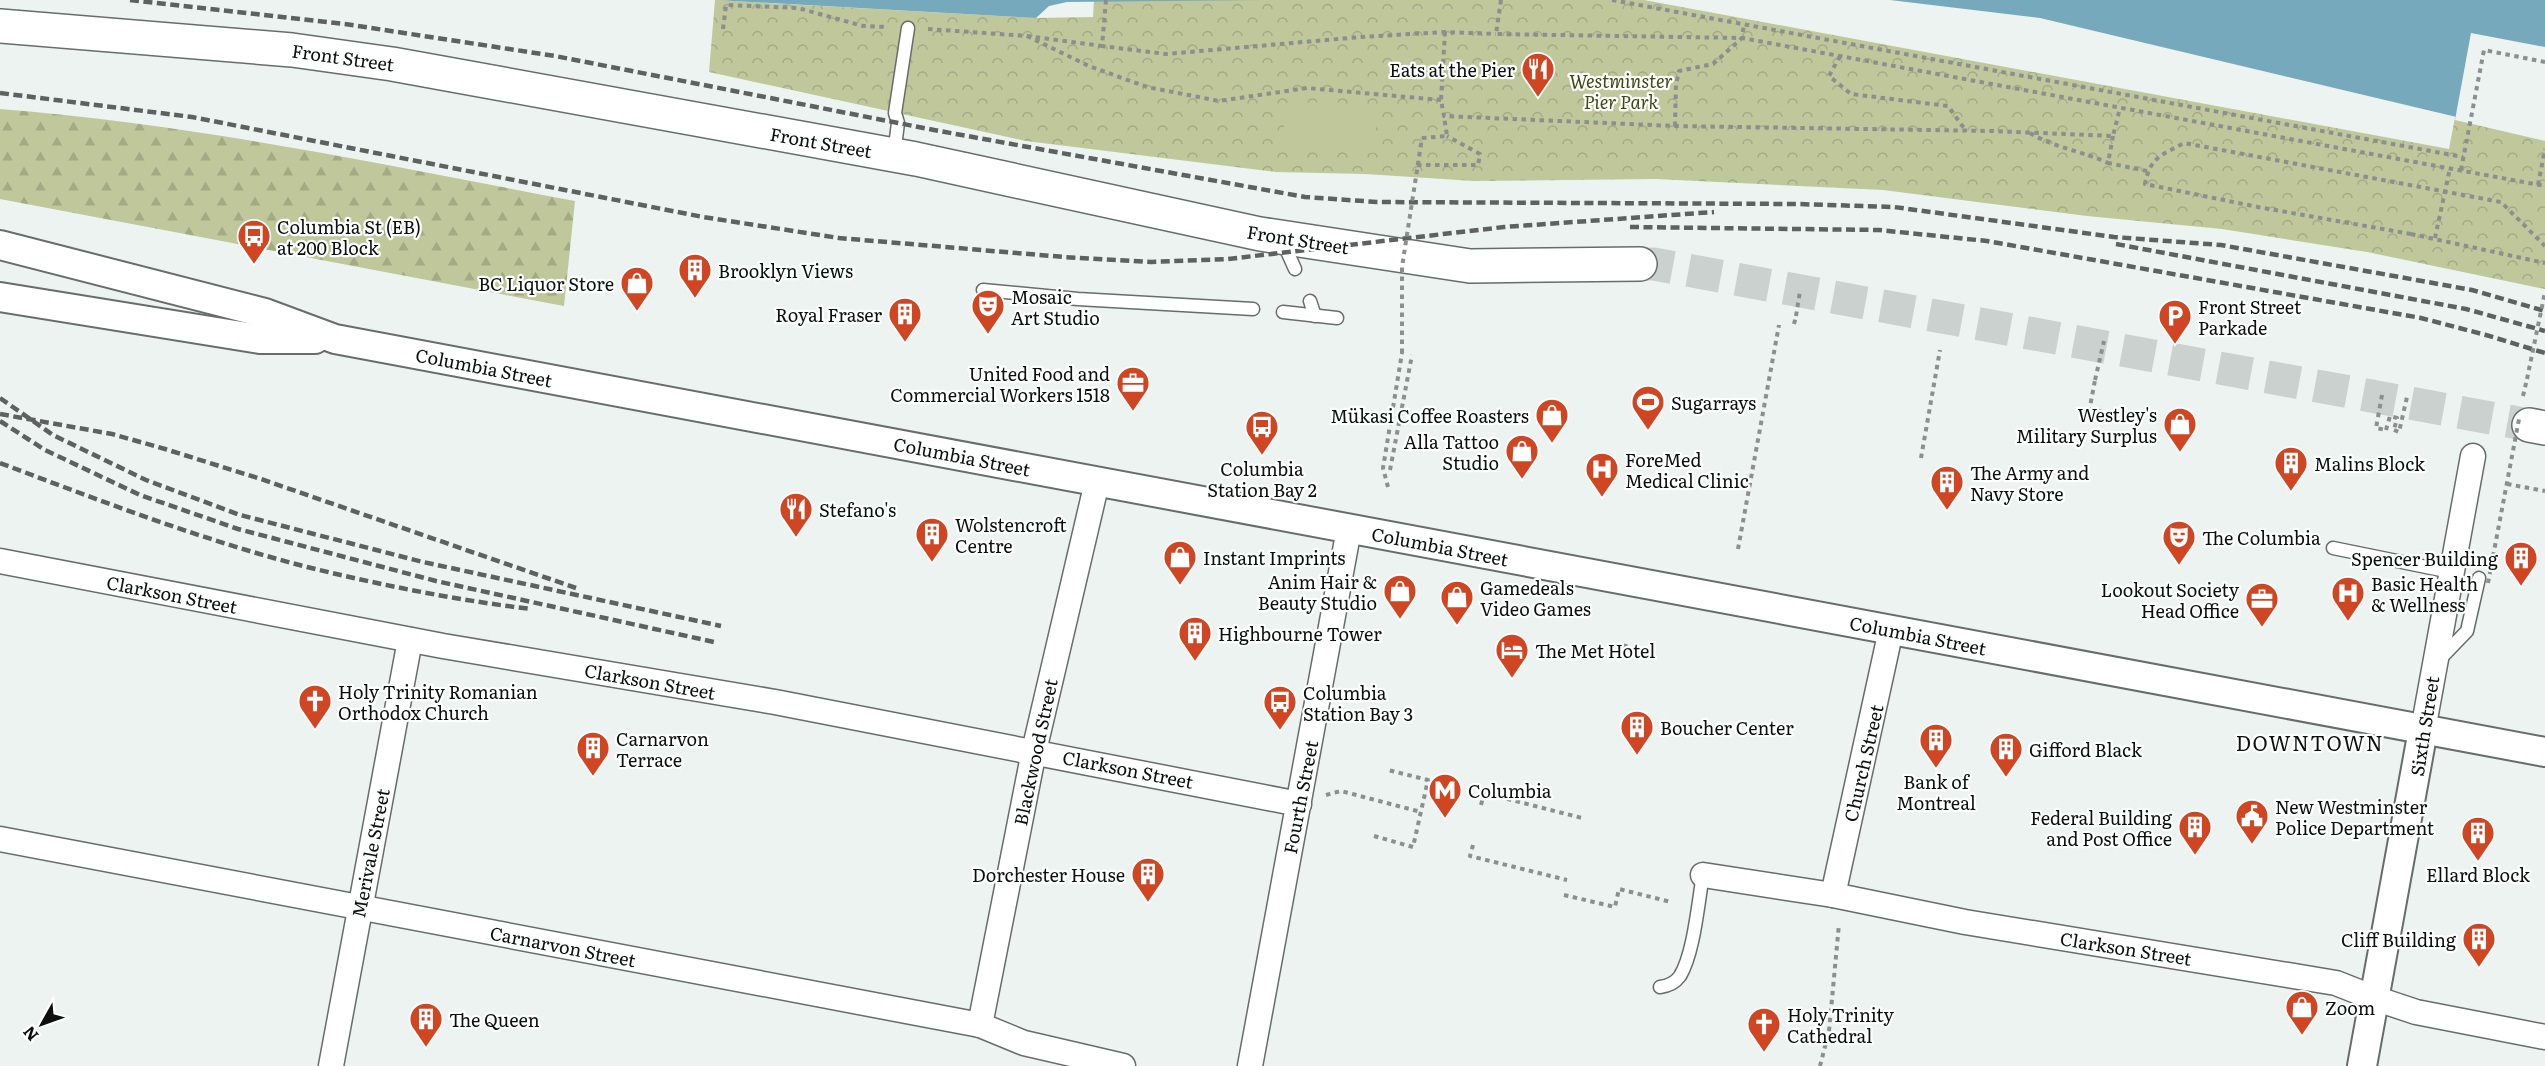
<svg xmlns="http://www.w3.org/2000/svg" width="2545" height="1066" viewBox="0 0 2545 1066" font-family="Literata,serif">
  <defs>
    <pattern id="forest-firs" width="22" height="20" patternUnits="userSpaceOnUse" patternTransform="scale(1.5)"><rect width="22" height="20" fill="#c0c79b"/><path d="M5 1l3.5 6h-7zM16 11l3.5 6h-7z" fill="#a4aa84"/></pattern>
    <pattern id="park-crowns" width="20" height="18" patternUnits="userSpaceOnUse" patternTransform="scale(1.5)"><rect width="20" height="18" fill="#c0c79b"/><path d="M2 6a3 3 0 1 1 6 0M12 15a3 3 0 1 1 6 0" fill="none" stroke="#a4aa84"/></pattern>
  </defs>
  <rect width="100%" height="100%" fill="#edf3f0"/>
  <path fill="url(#forest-firs)" d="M0,109c194,15 385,56 575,92l-11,105 -564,-107z"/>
  <polygon fill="url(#park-crowns)" points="715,0 1036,18 1093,17 1094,0 1644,0 2449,149 2471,33 2545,47 2545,289 2367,252 2222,229 2087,216 1883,190 1656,179 1474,181 1365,174 1276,172 1026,141 709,72"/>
  <polygon fill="#c0c79b" points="1337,102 1376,117 1376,153 1284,150 1284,103"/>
  <g fill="#75a9bb">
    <polygon points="716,0 1262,0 1067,2 1049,6 1036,18"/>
    <polygon points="1890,0 2545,0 2545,138 2040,18"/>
  </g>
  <polygon fill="#edf3f0" points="2471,33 2545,47 2545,141 2455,120"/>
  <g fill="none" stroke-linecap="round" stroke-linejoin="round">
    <polyline stroke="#cbd1ce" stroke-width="33" stroke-dasharray="33 16" stroke-linecap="butt" points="1640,264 1654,264 2529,425"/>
    <g stroke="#686c6a" stroke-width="15">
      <g id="service">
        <polyline points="894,154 898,123 895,113 908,28"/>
        <polyline points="1282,240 1295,269"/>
        <polyline points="983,290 1078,299 1253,309"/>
        <polyline points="1310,301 1315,316"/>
        <polyline points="1283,312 1337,318"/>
        <polyline points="2333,548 2451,572"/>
        <polyline points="2439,660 2467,631 2479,578"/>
        <path d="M1660,987c8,-1 15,-4 20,-11 14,-23 18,-73 23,-101"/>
      </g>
    </g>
    <g stroke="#686c6a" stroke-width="27">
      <g id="minor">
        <polyline points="0,561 443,646 775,702 1299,804"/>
        <polyline points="2423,730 2473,456"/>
        <polyline points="0,839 980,1025 1024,1043 1123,1066"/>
        <polyline points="1703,875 1833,895 1965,922 2336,983 2374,998 2416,1012 2545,1037"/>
        <polyline points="1833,895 1891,630"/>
        <polyline points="980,1025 1034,751 1097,482"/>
        <polyline points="331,1066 410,640"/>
        <polyline points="1250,1066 1349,529"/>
      </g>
    </g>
    <g stroke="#686c6a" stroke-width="32">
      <g id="tertiary">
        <polyline points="0,245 265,313 335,339 2545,752"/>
        <polyline points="0,297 260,339 315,339"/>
        <polyline points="2362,1066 2423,730"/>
      </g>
    </g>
    <g stroke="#686c6a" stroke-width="36">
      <g id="secondary">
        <polyline points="0,26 292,50 392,64 916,159 1260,234 1470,266 1640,264"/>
        <polyline points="2529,425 2545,428"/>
      </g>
    </g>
    <g stroke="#8b8f8d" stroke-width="4" stroke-dasharray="4.5 4.5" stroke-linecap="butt">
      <polyline points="1106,0 1102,46 1166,54 1361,37 1445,32 1496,34"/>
      <polyline points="1501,0 1496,34 1742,38 2545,186"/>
      <polyline points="1612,0 2463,157"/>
      <polyline points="723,29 726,5 798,8 863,26 887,27"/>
      <polyline points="928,29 1027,36 1102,46"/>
      <polyline points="1445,32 1441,100 1444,116 1675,126 1992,131 2113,136 2120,108"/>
      <polyline points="1027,36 1089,66 1147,87 1219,101 1307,88 1441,100"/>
      <polyline points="1840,56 1829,76 1851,94 1948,106 1966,131"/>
      <polyline points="1675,126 1676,85 1679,71 1713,64 1742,38 1744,24"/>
      <path d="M2030,133c25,15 52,18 78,30"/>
      <polyline points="2113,136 2108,163 2147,171"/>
      <polyline points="1422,138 1447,136 1444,116"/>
      <polyline points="1417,165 1478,165 1480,154 1447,136"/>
      <polyline points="2461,170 2484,50 2545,62"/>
      <polyline points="2538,185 2545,149"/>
      <polyline points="2411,234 2545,263"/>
      <polyline points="2435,238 2450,168"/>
      <polyline points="1796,316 1800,291"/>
      <polyline points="2523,396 2527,379"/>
      <polyline points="2089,409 2103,412"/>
      <polyline points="2089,412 2095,380"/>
      <polyline points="2386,430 2390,416 2397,418 2394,430"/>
      <polyline points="1921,458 1940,350"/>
      <polyline points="1390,470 1412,355"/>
      <polyline points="2507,484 2545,491"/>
      <polyline points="1388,487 1383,468 1402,353"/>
      <polyline points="1738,549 1779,325"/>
      <polyline points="1625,648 1626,644"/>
      <polyline points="1326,795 1341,791 1421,812"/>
      <polyline points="1481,805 1484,793 1582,818"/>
      <polyline points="1374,836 1413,847 1428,780 1388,770"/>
      <polyline points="1473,845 1470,856 1567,880"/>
      <polyline points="1564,895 1615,907 1619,889 1671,902"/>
      <polyline points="1820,1066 1829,1031 1839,924"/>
    </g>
    <use href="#service" stroke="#fff" stroke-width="12"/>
    <use href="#minor" stroke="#fff" stroke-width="24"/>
    <use href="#tertiary" stroke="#fff" stroke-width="28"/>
    <use href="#secondary" stroke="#fff" stroke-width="33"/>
    <g stroke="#5d615f" stroke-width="4.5" stroke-dasharray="9 4.5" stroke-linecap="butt">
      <polyline points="130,0 345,24 555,56 934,130 1305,197 1377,202 1797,204 1894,207 2114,237 2221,245 2472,290 2545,311"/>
      <polyline points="0,93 192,117 703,217 839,238 1064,257 1151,262 1228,259 1504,227 1714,212"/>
      <polyline points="1630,227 1879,230 1987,241 2421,318 2486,335 2545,353"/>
      <polyline points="2116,244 2466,309 2545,331"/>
      <polyline points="0,398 53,435 146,480 240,515 423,562 721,626"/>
      <polyline points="0,414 112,434 165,449 261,479 576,588"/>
      <polyline points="0,421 45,450 140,495 238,529 436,581 714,642"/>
      <path d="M0,463c101,38 202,77 307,104 74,18 148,33 224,42"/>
    </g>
    <g stroke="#8b8f8d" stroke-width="4" stroke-dasharray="4.5 4.5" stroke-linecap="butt">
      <path d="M2411,234l-153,-27 -113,-23c5,-27 17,-29 39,-41l317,59 44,44"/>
      <polyline points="1794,324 1796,316"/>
      <polyline points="1402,353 1402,267 1422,138"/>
      <polyline points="2527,379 2545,292"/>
      <polyline points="2095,380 2104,341"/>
      <polyline points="2382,395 2376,428 2386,430"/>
      <polyline points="2394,430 2399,432 2407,397"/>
      <polyline points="2488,583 2519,419"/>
    </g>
  </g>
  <defs>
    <g id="restaurant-pin" transform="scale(1.725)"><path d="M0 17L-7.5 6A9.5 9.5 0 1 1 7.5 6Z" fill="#d04623" stroke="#fdfffe"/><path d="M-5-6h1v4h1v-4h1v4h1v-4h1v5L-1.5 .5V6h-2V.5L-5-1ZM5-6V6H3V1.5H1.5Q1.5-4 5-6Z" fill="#fff"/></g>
    <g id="bus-pin" transform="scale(1.725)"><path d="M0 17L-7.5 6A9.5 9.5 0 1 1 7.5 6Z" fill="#d04623" stroke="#fdfffe"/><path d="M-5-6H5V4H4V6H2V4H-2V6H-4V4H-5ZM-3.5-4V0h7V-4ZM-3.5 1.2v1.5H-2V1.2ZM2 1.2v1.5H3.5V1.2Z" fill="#fff"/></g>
    <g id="building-pin" transform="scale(1.725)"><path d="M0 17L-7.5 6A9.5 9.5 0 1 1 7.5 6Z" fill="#d04623" stroke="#fdfffe"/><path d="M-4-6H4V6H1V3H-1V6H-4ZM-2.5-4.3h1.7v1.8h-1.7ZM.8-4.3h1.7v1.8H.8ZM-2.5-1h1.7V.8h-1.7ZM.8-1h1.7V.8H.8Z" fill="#fff"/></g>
    <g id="shop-pin" transform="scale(1.725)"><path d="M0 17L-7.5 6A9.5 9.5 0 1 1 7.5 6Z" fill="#d04623" stroke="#fdfffe"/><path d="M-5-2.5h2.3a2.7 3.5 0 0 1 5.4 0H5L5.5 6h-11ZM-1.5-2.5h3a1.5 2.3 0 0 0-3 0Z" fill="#fff"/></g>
    <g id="theatre-pin" transform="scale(1.725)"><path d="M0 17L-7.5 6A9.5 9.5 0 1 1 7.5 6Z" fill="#d04623" stroke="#fdfffe"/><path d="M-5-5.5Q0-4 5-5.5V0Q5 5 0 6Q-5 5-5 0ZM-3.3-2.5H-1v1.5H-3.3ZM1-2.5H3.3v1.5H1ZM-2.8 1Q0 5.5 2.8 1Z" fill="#fff"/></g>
    <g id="parking-pin" transform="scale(1.725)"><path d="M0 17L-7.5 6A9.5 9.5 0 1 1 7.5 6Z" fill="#d04623" stroke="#fdfffe"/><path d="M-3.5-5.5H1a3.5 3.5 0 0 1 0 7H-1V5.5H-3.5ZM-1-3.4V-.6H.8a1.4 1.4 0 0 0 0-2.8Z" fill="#fff"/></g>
    <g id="office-pin" transform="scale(1.725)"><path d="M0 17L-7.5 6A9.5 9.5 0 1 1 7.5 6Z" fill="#d04623" stroke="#fdfffe"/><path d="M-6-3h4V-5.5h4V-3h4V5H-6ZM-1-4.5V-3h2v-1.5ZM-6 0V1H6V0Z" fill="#fff"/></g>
    <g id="stadium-pin" transform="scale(1.725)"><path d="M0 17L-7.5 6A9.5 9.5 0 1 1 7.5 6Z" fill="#d04623" stroke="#fdfffe"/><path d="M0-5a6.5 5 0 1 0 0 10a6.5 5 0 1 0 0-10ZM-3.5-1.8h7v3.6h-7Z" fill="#fff"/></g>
    <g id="hospital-pin" transform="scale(1.725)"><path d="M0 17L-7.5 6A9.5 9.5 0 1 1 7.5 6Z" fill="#d04623" stroke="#fdfffe"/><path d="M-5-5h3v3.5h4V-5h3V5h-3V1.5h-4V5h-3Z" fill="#fff"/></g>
    <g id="hotel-pin" transform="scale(1.725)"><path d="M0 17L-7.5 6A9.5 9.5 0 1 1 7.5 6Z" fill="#d04623" stroke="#fdfffe"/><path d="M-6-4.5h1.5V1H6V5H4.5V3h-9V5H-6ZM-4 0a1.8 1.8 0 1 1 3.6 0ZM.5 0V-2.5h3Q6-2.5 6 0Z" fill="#fff"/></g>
    <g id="church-pin" transform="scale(1.725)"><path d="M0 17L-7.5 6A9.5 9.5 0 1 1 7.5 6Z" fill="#d04623" stroke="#fdfffe"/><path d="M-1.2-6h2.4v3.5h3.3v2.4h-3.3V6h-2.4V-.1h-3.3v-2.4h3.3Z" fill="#fff"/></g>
    <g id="metro-pin" transform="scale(1.725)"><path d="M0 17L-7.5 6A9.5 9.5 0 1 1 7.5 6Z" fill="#d04623" stroke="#fdfffe"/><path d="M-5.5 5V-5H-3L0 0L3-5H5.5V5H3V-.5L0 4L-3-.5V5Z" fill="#fff"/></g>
    <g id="civic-pin" transform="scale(1.725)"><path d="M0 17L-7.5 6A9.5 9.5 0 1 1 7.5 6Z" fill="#d04623" stroke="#fdfffe"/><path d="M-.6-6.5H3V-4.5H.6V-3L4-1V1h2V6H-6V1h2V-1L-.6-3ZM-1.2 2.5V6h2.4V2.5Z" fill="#fff"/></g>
  </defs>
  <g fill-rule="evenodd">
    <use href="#restaurant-pin" x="1538" y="69"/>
    <use href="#bus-pin" x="254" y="236"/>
    <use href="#building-pin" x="695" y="270"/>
    <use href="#shop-pin" x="637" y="283"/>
    <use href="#theatre-pin" x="988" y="306"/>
    <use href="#building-pin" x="905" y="314"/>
    <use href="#parking-pin" x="2175" y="316"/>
    <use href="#office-pin" x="1133" y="383"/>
    <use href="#stadium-pin" x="1648" y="402"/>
    <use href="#shop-pin" x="1552" y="415"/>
    <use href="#shop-pin" x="2180" y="424"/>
    <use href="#bus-pin" x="1262" y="427"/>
    <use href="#shop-pin" x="1522" y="451"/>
    <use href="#building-pin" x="2291" y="463"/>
    <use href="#hospital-pin" x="1602" y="469"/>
    <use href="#building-pin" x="1947" y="482"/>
    <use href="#restaurant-pin" x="796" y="509"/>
    <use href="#building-pin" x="932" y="534"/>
    <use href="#theatre-pin" x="2179" y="537"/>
    <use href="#shop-pin" x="1180" y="557"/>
    <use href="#building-pin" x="2521" y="558"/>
    <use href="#shop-pin" x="1400" y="591"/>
    <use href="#hospital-pin" x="2348" y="593"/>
    <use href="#shop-pin" x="1457" y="597"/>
    <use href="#office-pin" x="2262" y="599"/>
    <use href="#building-pin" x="1195" y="633"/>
    <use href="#hotel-pin" x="1512" y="650"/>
    <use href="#church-pin" x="315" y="701"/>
    <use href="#bus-pin" x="1280" y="702"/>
    <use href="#building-pin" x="1637" y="727"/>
    <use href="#building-pin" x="1936" y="740"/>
    <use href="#building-pin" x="593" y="748"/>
    <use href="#building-pin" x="2006" y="749"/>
    <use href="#metro-pin" x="1445" y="790"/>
    <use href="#civic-pin" x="2252" y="816"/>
    <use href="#building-pin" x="2195" y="827"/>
    <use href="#building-pin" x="2478" y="833"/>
    <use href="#building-pin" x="1148" y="874"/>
    <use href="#building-pin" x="2479" y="939"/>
    <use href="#shop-pin" x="2302" y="1007"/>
    <use href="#building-pin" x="426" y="1019"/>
    <use href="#church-pin" x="1764" y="1024"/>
  </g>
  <g text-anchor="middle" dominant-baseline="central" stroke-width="4.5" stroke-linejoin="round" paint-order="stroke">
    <g font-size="18" fill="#0d0f0e" stroke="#fdfffe">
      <text transform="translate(343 57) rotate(8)">Front Street</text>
      <text transform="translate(821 142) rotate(10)">Front Street</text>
      <text transform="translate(1298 239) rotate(9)">Front Street</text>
      <text transform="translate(484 367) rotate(11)">Columbia Street</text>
      <text transform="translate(962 456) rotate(11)">Columbia Street</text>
      <text transform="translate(1440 546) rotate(11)">Columbia Street</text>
      <text transform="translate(172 594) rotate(11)">Clarkson Street</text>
      <text transform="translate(1918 635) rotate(11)">Columbia Street</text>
      <text transform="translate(650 681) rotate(10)">Clarkson Street</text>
      <text transform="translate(2424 726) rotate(-81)">Sixth Street</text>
      <text transform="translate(1035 752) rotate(-78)">Blackwood Street</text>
      <text transform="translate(1863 763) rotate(-77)">Church Street</text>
      <text transform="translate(1128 769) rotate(11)">Clarkson Street</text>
      <text transform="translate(1300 797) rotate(-79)">Fourth Street</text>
      <text transform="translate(370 853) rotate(-79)">Merivale Street</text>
      <text transform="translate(563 946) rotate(11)">Carnarvon Street</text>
      <text transform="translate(2126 948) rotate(9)">Clarkson Street</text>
    </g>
    <g font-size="18" fill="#0d0f0e" stroke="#fdfffe" text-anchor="start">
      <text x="1515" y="69" text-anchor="end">Eats at the Pier</text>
      <text x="277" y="226">Columbia St (EB)<tspan x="277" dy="21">at 200 Block</tspan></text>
      <text x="718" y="270">Brooklyn Views</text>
      <text x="614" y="283" text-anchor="end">BC Liquor Store</text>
      <text x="1011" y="296">Mosaic<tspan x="1011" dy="21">Art Studio</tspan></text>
      <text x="2198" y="306">Front Street<tspan x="2198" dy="21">Parkade</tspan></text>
      <text x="882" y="314" text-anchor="end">Royal Fraser</text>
      <text x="1110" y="373" text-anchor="end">United Food and<tspan x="1110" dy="21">Commercial Workers 1518</tspan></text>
      <text x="1671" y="402">Sugarrays</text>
      <text x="2157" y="414" text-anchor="end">Westley's<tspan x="2157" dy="21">Military Surplus</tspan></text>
      <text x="1529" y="415" text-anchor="end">Mükasi Coffee Roasters</text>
      <text x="1499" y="441" text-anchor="end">Alla Tattoo<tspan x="1499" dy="21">Studio</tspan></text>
      <text x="1625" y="459">ForeMed<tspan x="1625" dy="21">Medical Clinic</tspan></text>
      <text x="2314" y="463">Malins Block</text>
      <text x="1262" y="468" text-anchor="middle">Columbia<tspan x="1262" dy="21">Station Bay 2</tspan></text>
      <text x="1970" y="472">The Army and<tspan x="1970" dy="21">Navy Store</tspan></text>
      <text x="819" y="509">Stefano's</text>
      <text x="955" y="524">Wolstencroft<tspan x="955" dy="21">Centre</tspan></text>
      <text x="2202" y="537">The Columbia</text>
      <text x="1203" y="557">Instant Imprints</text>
      <text x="2498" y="558" text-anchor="end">Spencer Building</text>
      <text x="1377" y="581" text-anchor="end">Anim Hair &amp;<tspan x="1377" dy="21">Beauty Studio</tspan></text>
      <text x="2371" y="583">Basic Health<tspan x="2371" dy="21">&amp; Wellness</tspan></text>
      <text x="1480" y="587">Gamedeals<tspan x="1480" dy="21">Video Games</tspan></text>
      <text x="2239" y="589" text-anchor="end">Lookout Society<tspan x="2239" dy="21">Head Office</tspan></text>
      <text x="1218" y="633">Highbourne Tower</text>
      <text x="1535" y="650">The Met Hotel</text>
      <text x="338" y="691">Holy Trinity Romanian<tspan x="338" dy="21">Orthodox Church</tspan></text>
      <text x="1303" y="692">Columbia<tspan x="1303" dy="21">Station Bay 3</tspan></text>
      <text x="1660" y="727">Boucher Center</text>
      <text x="616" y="738">Carnarvon<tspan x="616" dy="21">Terrace</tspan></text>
      <text x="2029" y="749">Gifford Black</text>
      <text x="1936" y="781" text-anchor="middle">Bank of<tspan x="1936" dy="21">Montreal</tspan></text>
      <text x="1468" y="790">Columbia</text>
      <text x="2275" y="806">New Westminster<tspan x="2275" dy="21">Police Department</tspan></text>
      <text x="2172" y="817" text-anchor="end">Federal Building<tspan x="2172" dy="21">and Post Office</tspan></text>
      <text x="1125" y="874" text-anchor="end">Dorchester House</text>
      <text x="2478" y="874" text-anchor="middle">Ellard Block</text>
      <text x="2456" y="939" text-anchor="end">Cliff Building</text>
      <text x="2325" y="1007">Zoom</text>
      <text x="1787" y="1014">Holy Trinity<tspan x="1787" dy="21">Cathedral</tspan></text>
      <text x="449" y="1019">The Queen</text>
    </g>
    <g font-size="18" font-style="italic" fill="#424713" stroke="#fdfffe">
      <text x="1621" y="80">Westminster<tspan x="1621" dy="21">Pier Park</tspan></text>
    </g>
    <g font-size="20" letter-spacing="1.5" fill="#0d0f0e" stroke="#fdfffe">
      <text x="2310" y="742">DOWNTOWN</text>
    </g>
  </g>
  <g transform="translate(42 1024) rotate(230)" stroke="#fdfffe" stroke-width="4.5" paint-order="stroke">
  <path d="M0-4.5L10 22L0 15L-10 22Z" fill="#0d0f0e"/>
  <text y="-9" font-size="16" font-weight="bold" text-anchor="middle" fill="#0d0f0e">N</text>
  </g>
</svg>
